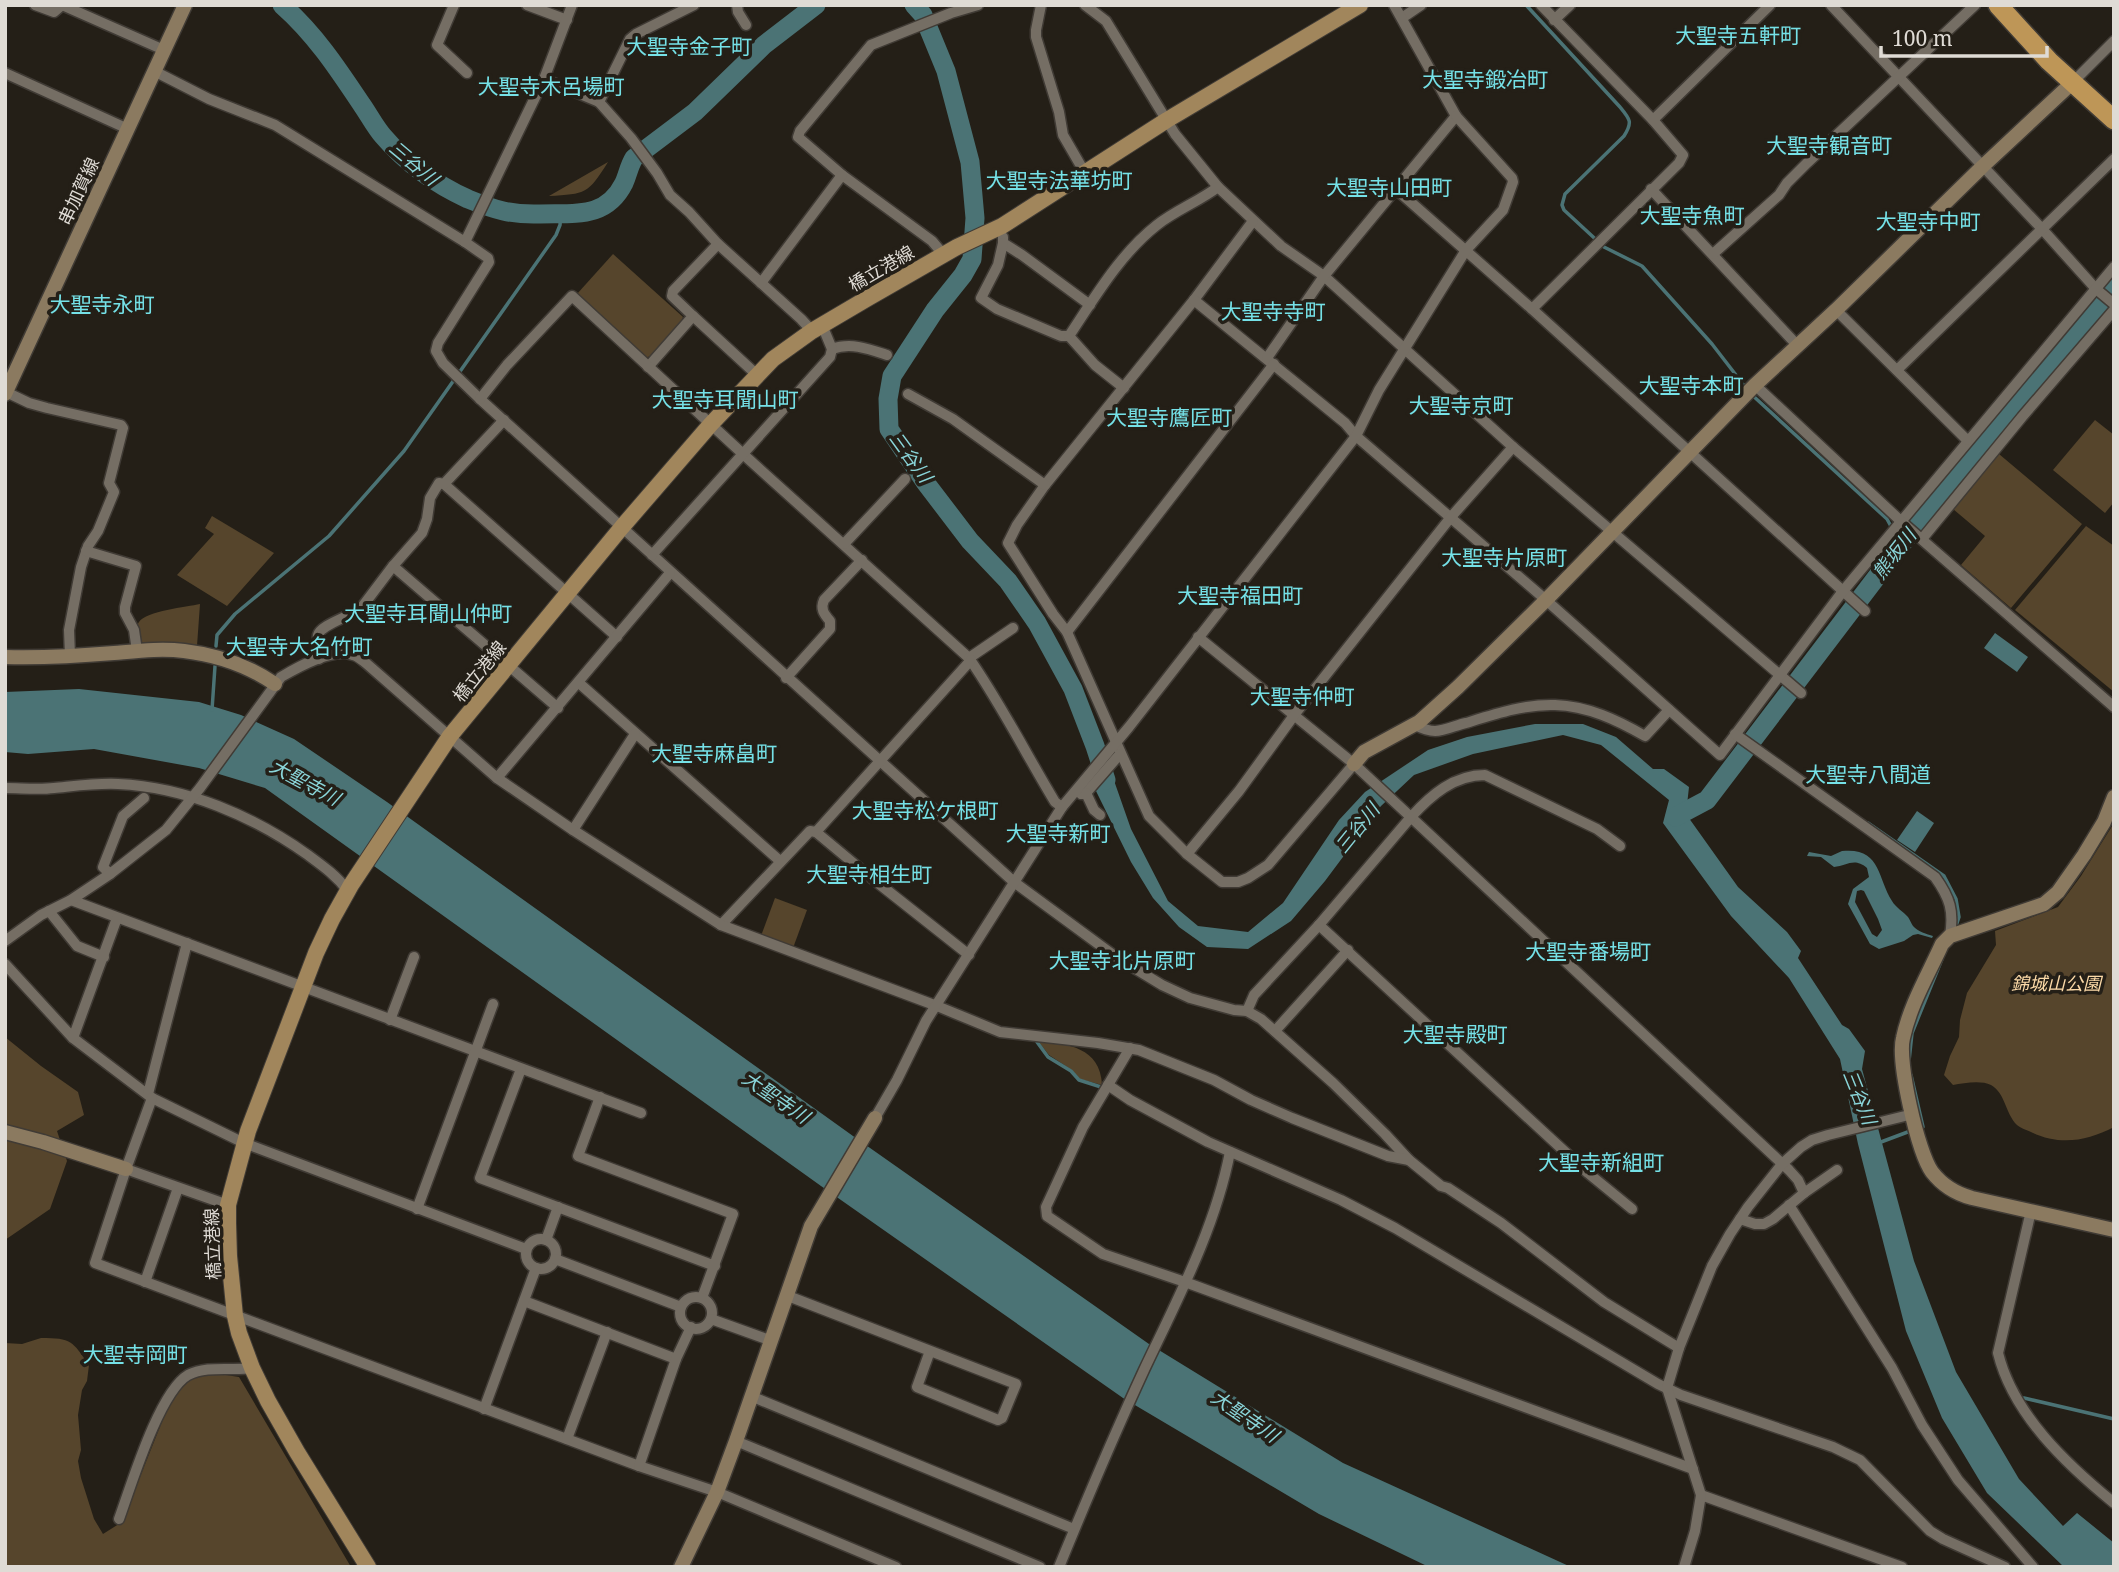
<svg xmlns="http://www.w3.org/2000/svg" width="2119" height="1572" viewBox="0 0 2119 1572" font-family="'Noto Serif','Noto Sans JP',serif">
  <rect width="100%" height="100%" fill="#241f17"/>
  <g fill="#56452c">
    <path d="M608,162c-20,32 -22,32 -59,34z"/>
    <polygon points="613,254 683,317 680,324 652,356 643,358 577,294"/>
    <polygon points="2095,420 2114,435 2114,502 2105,513 2053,470"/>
    <polygon points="1999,454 2082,524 2011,608 1961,565 1985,536 1953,509"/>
    <polygon points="212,516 274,553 227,606 177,575 214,534 205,528"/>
    <polygon points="2086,526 2114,546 2114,692 2015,610"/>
    <path d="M200,604l-3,42 -57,-1c-1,-7 -6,-18 -1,-23 7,-11 48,-15 61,-18z"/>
    <path d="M2114,823v304c-27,14 -54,19 -83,5 -4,-2 -11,-4 -14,-7 -12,-12 -11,-31 -26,-40 -10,-5 -27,-2 -38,0l-9,-10 6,-19 9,-19 1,-17 7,-27 29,-48 -1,-14 63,-24 23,-31z"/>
    <polygon points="775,898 807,910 793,948 761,936"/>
    <polygon points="5,1037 41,1066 78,1092 84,1115 57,1131 67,1161 50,1209 5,1240"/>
    <path d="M1038,1041c30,3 62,6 64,44l-22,-6 -8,-9 -23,-15z"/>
    <path d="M41,1338c31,0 31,3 48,27l-2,16 -5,9 -4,25 3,35 -3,11 3,17 13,41 9,15 19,-12 43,-108 10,-19 19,-19 19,-3 26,4 112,190h-346v-224l17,1z"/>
  </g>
  <g fill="#4b7375" fill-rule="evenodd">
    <polygon points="1995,633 2028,657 2017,672 1984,648"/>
    <polygon points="79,689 199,702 241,715 294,739 387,802 853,1136 1149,1344 1343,1463 1571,1567 1429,1567 1319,1514 1123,1398 821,1186 265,788 199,768 94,749 28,754 5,752 5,692"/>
    <polygon points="1535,724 1583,724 1616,737 1653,769 1664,769 1689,787 1686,814 1738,887 1787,932 1801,951 1798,958 1842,1025 1849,1029 1865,1051 1862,1069 1914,1261 1956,1372 2019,1479 2063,1526 2077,1513 2114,1543 2114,1567 2064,1567 1987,1493 1942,1418 1906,1331 1858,1144 1840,1059 1789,978 1731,916 1663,823 1669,800 1601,745 1563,735 1473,754 1414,775 1381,806 1325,881 1291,921 1248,949 1207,947 1179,927 1153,898 1131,862 1095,789 1111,772 1131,829 1168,901 1198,926 1248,932 1283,903 1339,820 1365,792 1428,750 1467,737"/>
    <polygon points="1917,811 1934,823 1915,852 1897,840"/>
    <path d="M1842,851c39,-4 35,26 50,50 4,7 11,10 16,16 2,3 3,6 5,9 5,6 14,8 20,10l-1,2 -14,-4 -5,1 -9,6 -25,8 -9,-5 -22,-40 5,-15 16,-12 -2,-9c-13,-11 -20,-2 -33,-1l-13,-10 -14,-1 2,-4 22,4zM1861,890l3,1 14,28 4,11 -5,7 -5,-3 -17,-32 2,-11z"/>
  </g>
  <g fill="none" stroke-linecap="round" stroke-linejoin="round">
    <g stroke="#4b7375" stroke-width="3.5">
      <path d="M1526,5l94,102c10,12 13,15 4,29l-59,58 -3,11 2,5 40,37 38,19 70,78 34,44"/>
      <polyline points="1751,394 1887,519 1901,545"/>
      <polyline points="216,646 217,635 235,614 329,536 404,451 556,235 560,225 561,213"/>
      <polyline points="212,710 215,666"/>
      <polyline points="1868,823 1944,876 1956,899 1959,917 1956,926"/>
      <polyline points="1037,1042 1048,1057 1071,1071 1079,1080 1101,1087"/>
      <polyline points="1909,1061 1912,1033 1942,959"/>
      <polyline points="1911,1075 1923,1127 1921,1128"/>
      <polyline points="1881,1142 1913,1130"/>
      <polyline points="2024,1398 2114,1419"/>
    </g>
    <g stroke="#4b7375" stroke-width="19">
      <path d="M282,5c33,29 56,64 80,100 7,10 13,22 21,31 24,28 52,48 85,63 27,11 43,16 72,15 35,-1 66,5 84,-31 4,-9 5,-17 10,-25l61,-46 69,-67 52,-40"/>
      <polyline points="914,5 923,15 946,71 970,162 975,218 972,259 963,275 935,310 892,376 888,399 889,429 925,482 970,541 1008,581 1037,623 1073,689 1095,746 1106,780"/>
      <polyline points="1675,817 1707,800 1901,545 2114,288"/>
    </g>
    <g stroke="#403b35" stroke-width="13">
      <g id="street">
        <polyline points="35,5 54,12 62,5"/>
        <polyline points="62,5 164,50"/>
        <polyline points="454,5 437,45 467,73"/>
        <polyline points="527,5 567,20"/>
        <polyline points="737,5 738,12 746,25"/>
        <polyline points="1041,5 1036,30 1036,37 1059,112 1063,135 1085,173"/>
        <polyline points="1085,5 1106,21 1175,134 1218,187 1281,246 1324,276 1513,447 1801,693"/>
        <polyline points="1831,5 2043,230 2096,289 2114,304"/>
        <polyline points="1402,18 1421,5"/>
        <polyline points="1554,20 1570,5"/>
        <polyline points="154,71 209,99 275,125 465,242 488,258 489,262 438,343 436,351 443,363 480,399 1014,882 1116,957 1162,985 1190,998 1234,1010 1247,1011 1261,1019 1333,1083 1385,1134 1409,1160 1441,1186 1448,1188 1501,1223 1604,1302 1679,1348"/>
        <polyline points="5,73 128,129"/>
        <polyline points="544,79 599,102 631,138 657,173 670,195 689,212 718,244 801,319 812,331"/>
        <polyline points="2072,83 2114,41"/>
        <polyline points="599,102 630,39 636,34 694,5"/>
        <polyline points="1653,120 1770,5"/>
        <polyline points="1651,189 1797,345"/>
        <polyline points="1397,190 1532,309 1865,611"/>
        <polyline points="1253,221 1194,300 1045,485 1017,525 1008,543 1053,614 1067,632 1149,816 1187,854 1222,882 1238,882 1248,878 1268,865 1354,764"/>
        <polyline points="1003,237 1003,243 1022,255 1090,305"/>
        <polyline points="465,242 544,79 572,5"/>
        <polyline points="1003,243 998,265 981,298 997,309 1061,336 1069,336"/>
        <polyline points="943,254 932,241 842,175 798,137 800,131 871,45 951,13 978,5"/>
        <polyline points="1713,254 1779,195 1787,183 1807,163 1975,5"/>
        <polyline points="761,283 842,175"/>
        <polyline points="1194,300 1345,423 1356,436 1546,600 1720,755 1843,591 2114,267"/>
        <polyline points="1532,309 1679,163 1683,155 1653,120 1541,5"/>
        <polyline points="1836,310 1967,440"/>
        <polyline points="693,316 756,374"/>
        <path d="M832,349c19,-7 37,0 55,6"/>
        <polyline points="1267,358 1324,276 1456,116 1394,5"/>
        <polyline points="648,367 693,316 672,296 673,291 718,244"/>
        <polyline points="1897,370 2114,159"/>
        <polyline points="1755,385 1904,524 2114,707"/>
        <path d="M1124,388l-29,-23 -26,-29c26,-39 51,-82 88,-111 19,-15 41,-23 61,-38"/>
        <polyline points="6,392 29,403 47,408 121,425 123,428 109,483 114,492 98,531 88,546 81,567 69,630 70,656"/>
        <polyline points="908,394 953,419 1045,485"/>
        <path d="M480,399l27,-34 65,-69 171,158 226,204c32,46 57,96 86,144l7,5"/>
        <polyline points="444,484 617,637"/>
        <polyline points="1922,539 2022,417 2114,310"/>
        <polyline points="844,544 905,479"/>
        <polyline points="86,551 136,566 125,607 125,613 134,630 137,651"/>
        <polyline points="652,555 830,357 832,349 822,325"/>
        <polyline points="393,566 558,708"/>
        <polyline points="1067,632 1274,364"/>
        <polyline points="1198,637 1354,764 1789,1170 1798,1180 1804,1193"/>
        <polyline points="969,658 1013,628"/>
        <path d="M319,659c0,-7 -2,-17 -1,-24 3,-11 35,-19 44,-28l31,-41 29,-33 5,-14 3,-21 9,-15 5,1 60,-64"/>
        <path d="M786,678l44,-49v-8c-6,-7 -10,-12 -6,-21l38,-40"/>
        <polyline points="579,683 780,861"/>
        <path d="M1415,725c6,3 12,6 20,6 10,0 21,-6 31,-8 29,-9 59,-19 89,-18 33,1 62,15 90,31l24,-26"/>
        <path d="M1735,734l200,143c15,21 19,34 15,59"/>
        <polyline points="497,778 670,573"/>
        <path d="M5,788c16,0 33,2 49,0 21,-2 42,-5 64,-4 68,3 135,32 190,71 15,11 29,21 40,36"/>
        <polyline points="1086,793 1120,754"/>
        <polyline points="1081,794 1086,793 1094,810 1100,815"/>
        <polyline points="573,830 635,734"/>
        <polyline points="816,832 864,872 969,955"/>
        <polyline points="1187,854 1239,791 1295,714 1451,517 1513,447"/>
        <polyline points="110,874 103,867 123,816 144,798"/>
        <polyline points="71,900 641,1113"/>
        <polyline points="49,911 77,946 104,957"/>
        <polyline points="721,925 810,831 816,832 971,660"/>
        <polyline points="1319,925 1588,1173 1632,1209"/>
        <path d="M5,941l36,-26 30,-15 39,-26 56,-44 34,-42 81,-111c17,-10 52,-30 72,-22 5,1 10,6 14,9l130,114 76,52 148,95 216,81 63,26 98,11 41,7 75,30 37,20 41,18 96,38 21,4"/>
        <polyline points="5,964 73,1038 152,1098 244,1143 526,1249"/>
        <path d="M1247,1011l7,-16 65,-70 92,-108c20,-22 43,-42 74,-42l112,54 23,17"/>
        <polyline points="390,1020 414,957"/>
        <polyline points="1275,1031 1348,950"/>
        <polyline points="73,1038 117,918"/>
        <polyline points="1130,1048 1083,1127 1046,1207 1047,1216 1103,1254 1185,1282 1693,1469"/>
        <polyline points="521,1069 480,1178 715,1266"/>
        <polyline points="1108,1085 1130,1100 1208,1142 1341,1200 1395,1228 1658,1384 1681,1395 1833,1447 1860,1460 1930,1531 1943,1539 2005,1567"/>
        <polyline points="148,1094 187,943"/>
        <polyline points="600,1097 578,1156 733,1214 702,1298"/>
        <polyline points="152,1098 126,1169 95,1263 639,1466 717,1492 896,1567"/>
        <polyline points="875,1118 897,1080 926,1021 1062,807 1129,727 1356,436 1379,390 1466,250 1503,210 1513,182 1512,178 1456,116"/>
        <polyline points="126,1169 228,1205"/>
        <polyline points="1789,1205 1892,1368 1922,1425 1958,1480 2033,1567"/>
        <polyline points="417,1209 493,1004"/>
        <path d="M2031,1211l-33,142c15,61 68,111 116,150"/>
        <polyline points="1740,1219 1755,1224 1764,1224 1773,1219 1804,1193 1837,1170"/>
        <circle cx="541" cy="1254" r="15"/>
        <polyline points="546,1240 558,1207"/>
        <polyline points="555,1259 681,1307"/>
        <polyline points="145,1282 178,1188"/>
        <polyline points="788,1296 1016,1384 1002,1418 998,1420 917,1387 930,1351"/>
        <circle cx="696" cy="1313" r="16"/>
        <polyline points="524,1301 676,1359"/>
        <polyline points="711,1319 772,1341"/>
        <polyline points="753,1397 1074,1529"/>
        <polyline points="484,1409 536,1268"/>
        <polyline points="567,1439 607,1332"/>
        <polyline points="736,1441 1040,1567"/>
        <polyline points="639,1466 676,1359 691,1327"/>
        <polyline points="1701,1495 1902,1567"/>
        <path d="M119,1519c12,-33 40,-127 69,-144 19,-10 44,-4 64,-7"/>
        <path d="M1059,1567c27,-66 55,-132 85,-197 33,-70 71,-141 86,-218"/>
        <polyline points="1684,1567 1695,1531 1701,1495 1667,1388 1679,1348 1712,1266 1730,1234 1748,1207 1782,1164 1801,1147 1812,1140 1828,1135 1913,1114"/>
      </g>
    </g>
    <g stroke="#403b35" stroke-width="17">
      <g id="secondary">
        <polyline points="5,394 185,5"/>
        <path d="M5,657c36,1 73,-1 109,-4 23,-2 47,-5 70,-2 34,4 63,14 91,33"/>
        <polyline points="1354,764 1364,752 1419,722 1458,687 1546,600 1755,385 1836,310 1983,166 2072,83"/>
        <path d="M2114,797l-10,25 -20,33 -26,37 -14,12 -94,32 -8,8c-14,31 -32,61 -39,94 -6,23 15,115 29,134 10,13 25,22 40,26l142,32"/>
        <polyline points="5,1132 43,1142 126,1169"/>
        <polyline points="681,1567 717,1492 736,1441 811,1226 875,1118"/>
      </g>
    </g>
    <g stroke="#403b35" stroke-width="18">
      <polyline id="primary" points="368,1567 297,1452 268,1401 252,1368 239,1333 235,1316 229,1256 228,1223 228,1205 248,1131 316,953 332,919 351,885 450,736 622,527 711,424 773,359 812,331 868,298 957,247 1002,226 1167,120 1360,5"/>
    </g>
    <g stroke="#403b35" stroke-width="22">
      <polyline id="highway" points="1998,5 2049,61 2114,120"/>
    </g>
    <use href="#street" stroke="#756e64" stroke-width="10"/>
    <use href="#secondary" stroke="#8b7a60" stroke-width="14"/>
    <use href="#primary" stroke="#a1865c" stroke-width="16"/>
    <use href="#highway" stroke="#be9657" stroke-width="19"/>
  </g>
  <g text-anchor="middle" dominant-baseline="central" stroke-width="7" stroke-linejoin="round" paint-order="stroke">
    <g font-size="18" fill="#dfdbd5" stroke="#241f17">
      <text transform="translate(78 191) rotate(-65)">串加賀線</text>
      <text transform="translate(881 268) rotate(-30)">橋立港線</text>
      <text transform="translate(479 671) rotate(-51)">橋立港線</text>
      <text transform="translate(212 1244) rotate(-92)">橋立港線</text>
    </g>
    <g font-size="18" font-style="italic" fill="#fbd9a7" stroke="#241f17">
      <text x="2056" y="983">錦城山公園</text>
    </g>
    <g font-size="19" font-style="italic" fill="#8ad5d9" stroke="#241f17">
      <text transform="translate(414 163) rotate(40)">三谷川</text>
      <text transform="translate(911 457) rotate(54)">三谷川</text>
      <text transform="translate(1894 554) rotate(-52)">熊坂川</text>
      <text transform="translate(305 782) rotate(28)">大聖寺川</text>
      <text transform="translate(1357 828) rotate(-51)">三谷川</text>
      <text transform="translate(776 1097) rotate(34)">大聖寺川</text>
      <text transform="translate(1860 1097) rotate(68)">三谷川</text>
      <text transform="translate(1245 1416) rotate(34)">大聖寺川</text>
    </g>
    <g font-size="21" fill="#75e1e7" stroke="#241f17">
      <text x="1738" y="35">大聖寺五軒町</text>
      <text x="689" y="46">大聖寺金子町</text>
      <text x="1485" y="79">大聖寺鍛冶町</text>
      <text x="551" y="86">大聖寺木呂場町</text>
      <text x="1829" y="145">大聖寺観音町</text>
      <text x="1059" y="180">大聖寺法華坊町</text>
      <text x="1389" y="187">大聖寺山田町</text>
      <text x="1692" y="215">大聖寺魚町</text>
      <text x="1928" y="221">大聖寺中町</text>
      <text x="102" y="304">大聖寺永町</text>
      <text x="1273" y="311">大聖寺寺町</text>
      <text x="1691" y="385">大聖寺本町</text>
      <text x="725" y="399">大聖寺耳聞山町</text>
      <text x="1461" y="405">大聖寺京町</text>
      <text x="1169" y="417">大聖寺鷹匠町</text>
      <text x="1504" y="557">大聖寺片原町</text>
      <text x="1240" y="595">大聖寺福田町</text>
      <text x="428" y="613">大聖寺耳聞山仲町</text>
      <text x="299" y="646">大聖寺大名竹町</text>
      <text x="1302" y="696">大聖寺仲町</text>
      <text x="714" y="753">大聖寺麻畠町</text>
      <text x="1868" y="774">大聖寺八間道</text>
      <text x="925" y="810">大聖寺松ケ根町</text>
      <text x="1058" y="833">大聖寺新町</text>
      <text x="869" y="874">大聖寺相生町</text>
      <text x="1588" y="951">大聖寺番場町</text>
      <text x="1122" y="960">大聖寺北片原町</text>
      <text x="1455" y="1034">大聖寺殿町</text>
      <text x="1601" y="1162">大聖寺新組町</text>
      <text x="135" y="1354">大聖寺岡町</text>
    </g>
  </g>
  <rect width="2119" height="1572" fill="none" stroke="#dfdbd5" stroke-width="14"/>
  <path d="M1881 46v10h166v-10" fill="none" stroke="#dfdbd5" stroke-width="3.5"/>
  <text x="1892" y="46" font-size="21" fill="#dfdbd5" stroke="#241f17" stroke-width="5" paint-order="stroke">100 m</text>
</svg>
